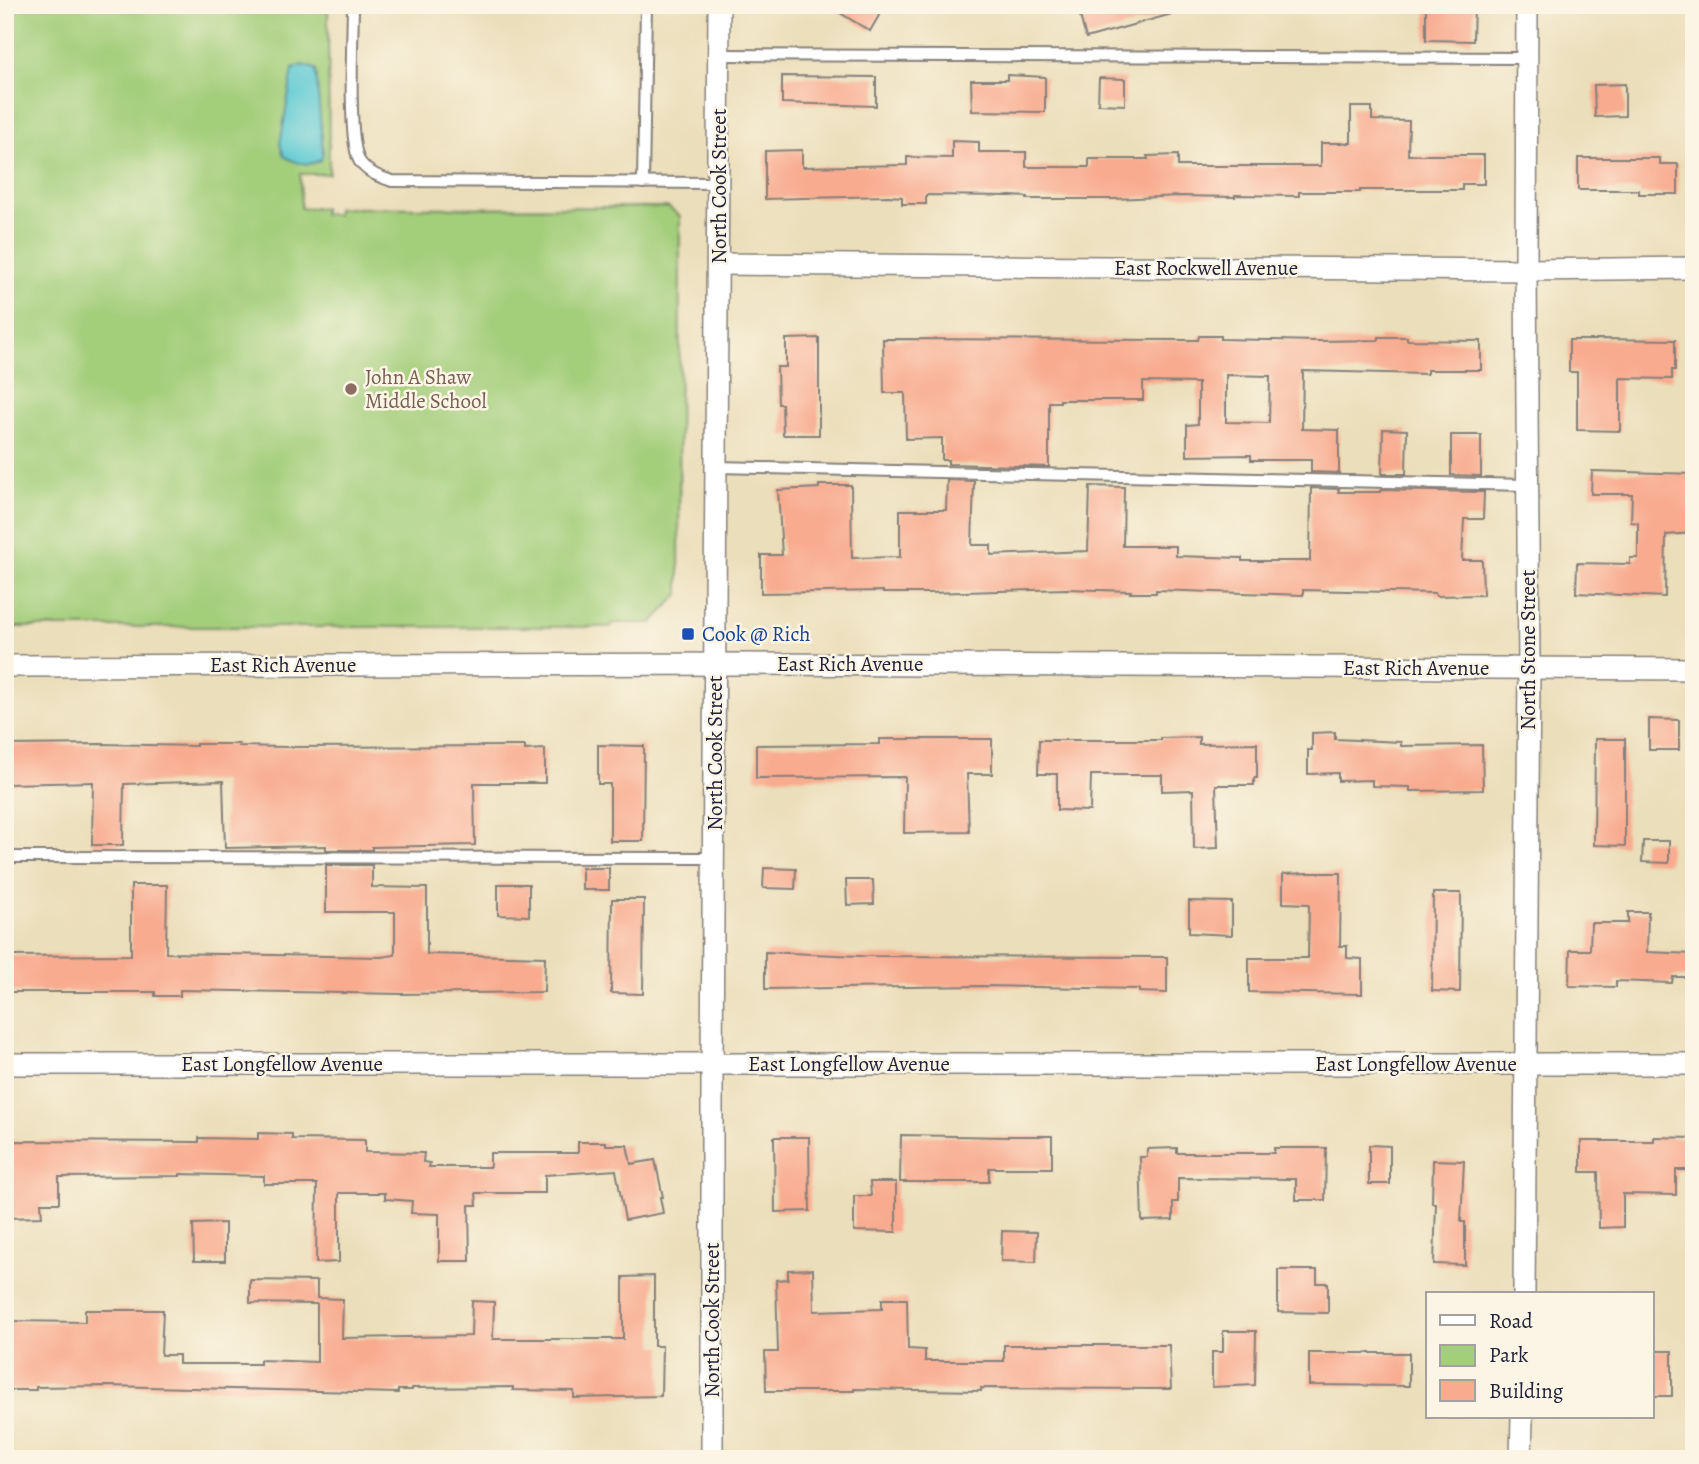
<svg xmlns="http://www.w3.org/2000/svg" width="1699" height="1464" viewBox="0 0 1699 1464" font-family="Alegreya,serif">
  <rect width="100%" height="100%" fill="#fcf5e5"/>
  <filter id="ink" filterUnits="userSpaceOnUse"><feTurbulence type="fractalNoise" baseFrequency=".0143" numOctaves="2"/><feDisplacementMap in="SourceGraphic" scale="14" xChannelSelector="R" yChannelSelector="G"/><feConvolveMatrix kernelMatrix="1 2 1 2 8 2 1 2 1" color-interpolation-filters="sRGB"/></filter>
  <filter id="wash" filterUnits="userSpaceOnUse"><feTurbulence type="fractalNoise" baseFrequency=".00686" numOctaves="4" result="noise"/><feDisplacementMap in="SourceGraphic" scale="28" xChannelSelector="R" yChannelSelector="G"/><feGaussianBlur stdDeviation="1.57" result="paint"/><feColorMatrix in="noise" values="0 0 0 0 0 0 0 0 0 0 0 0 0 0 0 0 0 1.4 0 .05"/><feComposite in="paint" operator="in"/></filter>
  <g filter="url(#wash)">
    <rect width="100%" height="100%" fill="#ebdeba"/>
    <polygon fill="#a3ce7a" stroke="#62785a" stroke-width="2" points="5,5 328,5 329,174 300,174 301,208 323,208 323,214 337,214 337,208 668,207 680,216 679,594 652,623 612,623 611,627 5,627"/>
    <path fill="#5dcad3" stroke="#407687" stroke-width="2" d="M302,65l14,4 7,84 -2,7c-13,7 -26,3 -37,-4l-4,-12 13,-75z"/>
    <g id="blocks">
      <g fill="#f8ab8f" fill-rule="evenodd">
        <polygon points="827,5 885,5 870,31"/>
        <polygon points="1077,5 1178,5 1179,12 1086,38"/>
        <polygon points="1426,5 1474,5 1473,41 1426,40"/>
        <polygon points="1007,75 1045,77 1045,112 972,111 971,80 1007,80"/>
        <polygon points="782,76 876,77 876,106 782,103"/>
        <polygon points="1099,78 1125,79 1125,105 1098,104"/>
        <polygon points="1625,84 1625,116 1595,117 1594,85"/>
        <polygon points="1351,107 1372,107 1372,120 1409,121 1408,155 1484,155 1484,184 1462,184 1462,190 1360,190 1360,192 1299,192 1299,196 1235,195 1235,197 1179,196 1115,199 1027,199 1027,197 1011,196 926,195 926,204 902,204 902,197 888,196 765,199 765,151 802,150 802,167 907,165 907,157 952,158 952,141 979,142 979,152 1026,152 1026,167 1089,167 1089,159 1148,159 1147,156 1178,155 1178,166 1321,166 1321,143 1351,143"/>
        <polygon points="1578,158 1660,158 1660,164 1678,164 1678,194 1639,194 1639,190 1578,190"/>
        <path d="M1199,336h22v3l98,2 60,-1v-3h28v3l74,1v29h-54v4l-124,-3 -1,58 37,1v43l-28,-1v-12h-60v-5l-64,1v-31l11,-1v-41l-55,-1v18h-83v2h-11v65l-101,-3v-4h-6v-22l-36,1 -1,-46h-21l-1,-54 315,1zM1226,375l44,1 -1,47 -43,-1z"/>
        <polygon points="819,338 819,435 783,435 782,404 778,404 777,367 786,367 786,339"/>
        <polygon points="1596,339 1675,340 1675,370 1672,370 1672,379 1620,378 1620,431 1577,430 1577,372 1569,372 1569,340 1596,340"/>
        <polygon points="1383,429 1407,430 1406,474 1382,474"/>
        <polygon points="1451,435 1481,435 1481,476 1451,475"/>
        <polygon points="1592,471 1694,474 1694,533 1666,535 1665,597 1576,593 1577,563 1630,564 1630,558 1638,558 1638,523 1631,522 1632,494 1591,494"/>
        <polygon points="947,480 974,481 972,545 991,545 991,555 1088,551 1090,486 1124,487 1123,546 1176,546 1176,556 1242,558 1242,561 1310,561 1311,488 1339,489 1338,492 1381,492 1381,490 1484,492 1483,519 1464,519 1462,560 1482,560 1483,595 1436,596 1435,593 1303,590 1303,595 1156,590 1156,593 1130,593 1131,591 1066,589 928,593 883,593 883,591 761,593 761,555 782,555 778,490 819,488 819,485 851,485 852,558 900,557 900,510 946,510"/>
        <polygon points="1649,719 1679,720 1679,750 1649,750"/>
        <polygon points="1335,732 1335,739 1401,742 1401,746 1482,745 1483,790 1410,791 1410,787 1372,786 1372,780 1338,781 1338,773 1308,774 1308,750 1312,750 1312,733"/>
        <polygon points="1199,737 1199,744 1257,743 1257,778 1254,778 1254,785 1216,785 1218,848 1194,849 1193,790 1162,791 1162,775 1091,775 1090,811 1057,810 1057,774 1038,774 1039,740 1161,740 1161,738"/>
        <polygon points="880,739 992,739 992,774 967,774 969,832 904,833 905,777 756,778 756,745 880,744"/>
        <polygon points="1595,739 1625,739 1625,846 1594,845"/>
        <polygon points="101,744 196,746 196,744 239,744 239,746 286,747 525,746 525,750 545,749 545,783 474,783 475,845 372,847 372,850 326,850 326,846 225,848 223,781 124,784 123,845 92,845 93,782 7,784 7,745"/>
        <polygon points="598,745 644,746 643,841 610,841 610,784 598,784"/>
        <polygon points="1643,841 1669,841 1669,863 1642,862"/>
        <polygon points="326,865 372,865 372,887 427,888 427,954 545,957 544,992 402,994 180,990 180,996 155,996 155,992 9,992 10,956 131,955 131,885 167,885 166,953 381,957 395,955 395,912 326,912"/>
        <rect x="582" y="868" width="27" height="22"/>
        <polygon points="764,868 796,869 795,889 763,888"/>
        <polygon points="1309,873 1341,873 1340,946 1347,946 1347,958 1362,959 1362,994 1249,992 1249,958 1308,958 1309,904 1283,903 1283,874"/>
        <polygon points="846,880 873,880 874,904 847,905"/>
        <polygon points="498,884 529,884 529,916 498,915"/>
        <polygon points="1433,893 1461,893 1460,992 1432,991"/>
        <polygon points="612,899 644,899 643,994 611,993"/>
        <polygon points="1189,901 1232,902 1232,935 1189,933"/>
        <polygon points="1628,912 1648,912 1647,952 1694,954 1694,977 1673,977 1672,983 1616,981 1616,987 1569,986 1570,950 1590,950 1591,923 1628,923"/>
        <polygon points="765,952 861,956 1167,957 1167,993 1139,992 1139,989 982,986 765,989"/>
        <polygon points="258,1133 292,1134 292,1139 365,1140 365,1152 424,1153 423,1162 430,1163 429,1167 490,1167 490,1153 578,1153 578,1142 606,1142 606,1145 627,1145 631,1164 655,1160 663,1197 660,1197 663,1213 625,1220 616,1170 545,1175 545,1193 476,1193 477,1205 469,1205 470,1261 439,1261 439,1214 411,1213 412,1201 385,1199 385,1193 339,1193 339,1262 316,1263 317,1184 264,1184 264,1176 180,1174 180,1176 59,1177 59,1203 41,1203 42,1217 7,1218 6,1141 199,1142 199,1138 258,1139"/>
        <polygon points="901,1135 1008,1137 1008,1136 1052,1136 1052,1168 989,1168 989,1182 900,1182"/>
        <polygon points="774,1137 809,1137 810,1211 775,1212"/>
        <polygon points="1654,1137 1694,1138 1694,1170 1676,1170 1676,1195 1623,1194 1623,1227 1599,1228 1598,1172 1581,1172 1581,1141 1654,1141"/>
        <polygon points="1369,1145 1390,1146 1390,1184 1369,1184"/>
        <polygon points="1177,1148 1177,1153 1274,1153 1274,1148 1326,1148 1325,1200 1296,1200 1296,1179 1178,1178 1178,1202 1173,1202 1173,1220 1142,1221 1140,1157 1147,1157 1147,1149"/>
        <polygon points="1433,1160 1464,1161 1461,1222 1465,1222 1465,1265 1434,1264 1436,1203 1432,1203"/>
        <polygon points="870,1182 896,1182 896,1232 854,1231 854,1196 871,1196"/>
        <polygon points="225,1223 225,1261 194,1261 193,1224"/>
        <polygon points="1002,1231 1037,1232 1036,1262 1001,1261"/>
        <polygon points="813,1269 814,1311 882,1309 882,1299 907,1299 908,1349 925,1350 925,1361 1004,1361 1004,1345 1169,1345 1171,1389 981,1388 981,1391 854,1389 854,1391 766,1391 765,1352 778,1352 776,1280 788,1279 788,1270"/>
        <polygon points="1278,1270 1317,1270 1317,1283 1328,1283 1328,1313 1278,1312"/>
        <polygon points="654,1276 654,1346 662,1346 661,1396 574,1398 574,1391 513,1390 513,1387 412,1388 412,1390 398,1390 398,1393 107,1386 36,1387 36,1390 6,1390 6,1321 85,1322 85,1310 163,1310 161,1355 179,1355 179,1364 260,1364 260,1360 317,1362 317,1304 250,1303 250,1280 317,1281 317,1298 343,1299 342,1338 471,1336 472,1301 494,1302 493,1339 623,1339 623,1277"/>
        <polygon points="1223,1331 1256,1331 1255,1385 1212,1387 1212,1352 1223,1352"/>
        <rect x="1652" y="1351" width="20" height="45"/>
        <polygon points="1309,1353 1409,1353 1409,1386 1309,1385"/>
      </g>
    </g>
  </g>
  <g filter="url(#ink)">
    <use href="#blocks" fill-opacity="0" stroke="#86807a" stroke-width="2"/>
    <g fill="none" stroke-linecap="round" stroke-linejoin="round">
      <g stroke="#86807a" stroke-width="14">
        <g id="lane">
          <path d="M353,5c0,29 -6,138 7,157 8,11 20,15 32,19l327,2"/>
          <polyline points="719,55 1527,58"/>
          <polyline points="643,183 646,5"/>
          <polyline points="715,467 1527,485"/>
          <polyline points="5,857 715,858"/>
        </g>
      </g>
      <g stroke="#86807a" stroke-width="24">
        <g id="street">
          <polyline points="718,264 1526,270 1694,268"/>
          <polyline points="5,666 746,664 1694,669"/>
          <polyline points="5,1064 1694,1064"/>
          <polyline points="1524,1294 1529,669 1526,270 1527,5"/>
          <polyline points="712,1459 712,1064 719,5"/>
          <polyline points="1521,1459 1522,1417"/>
        </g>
      </g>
      <use href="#lane" stroke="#fff" stroke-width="10"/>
      <use href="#street" stroke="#fff" stroke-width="21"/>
    </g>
  </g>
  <circle fill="#8d6e63" stroke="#fcf5e5" stroke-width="2.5" cx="351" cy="389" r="7"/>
  <rect fill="#1a4fb4" stroke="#fcf5e5" stroke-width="2.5" x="681" y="627" width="14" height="14" rx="3.5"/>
  <g text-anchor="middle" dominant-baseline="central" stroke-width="5" stroke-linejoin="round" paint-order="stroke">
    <g font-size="21" fill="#22223b" stroke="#fcf5e5">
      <text transform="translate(719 186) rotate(-90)">North Cook Street</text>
      <text x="1206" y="268">East Rockwell Avenue</text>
      <text transform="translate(1528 650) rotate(-90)">North Stone Street</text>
      <text x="850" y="664">East Rich Avenue</text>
      <text x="283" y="665">East Rich Avenue</text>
      <text x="1416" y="668">East Rich Avenue</text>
      <text transform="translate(715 753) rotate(-90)">North Cook Street</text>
      <text x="282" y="1064">East Longfellow Avenue</text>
      <text x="849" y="1064">East Longfellow Avenue</text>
      <text x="1416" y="1064">East Longfellow Avenue</text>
      <text transform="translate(712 1320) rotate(-90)">North Cook Street</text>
    </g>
    <g font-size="21" fill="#785e54" stroke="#fcf5e5" text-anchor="start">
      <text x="365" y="377">John A Shaw<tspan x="365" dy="24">Middle School</tspan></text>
    </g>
    <g font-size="21" fill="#164399" stroke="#fcf5e5" text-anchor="start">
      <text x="702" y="634">Cook @ Rich</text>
    </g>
  </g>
  <rect width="1699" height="1464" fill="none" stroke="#fcf5e5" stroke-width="28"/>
  <rect x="1426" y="1292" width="228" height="126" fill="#fcf5e5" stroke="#a5a1a1" stroke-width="2"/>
  <rect x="1440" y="1315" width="35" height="10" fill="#ffffff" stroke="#a5a1a1" stroke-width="2"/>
  <text x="1489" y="1328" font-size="21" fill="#22223b">Road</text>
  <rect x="1440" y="1345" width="35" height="21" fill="#a3ce7a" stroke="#a5a1a1" stroke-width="2"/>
  <text x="1489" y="1362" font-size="21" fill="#22223b">Park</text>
  <rect x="1440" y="1380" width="35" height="21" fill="#f8ab8f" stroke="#a5a1a1" stroke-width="2"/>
  <text x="1489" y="1398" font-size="21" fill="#22223b">Building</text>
</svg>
